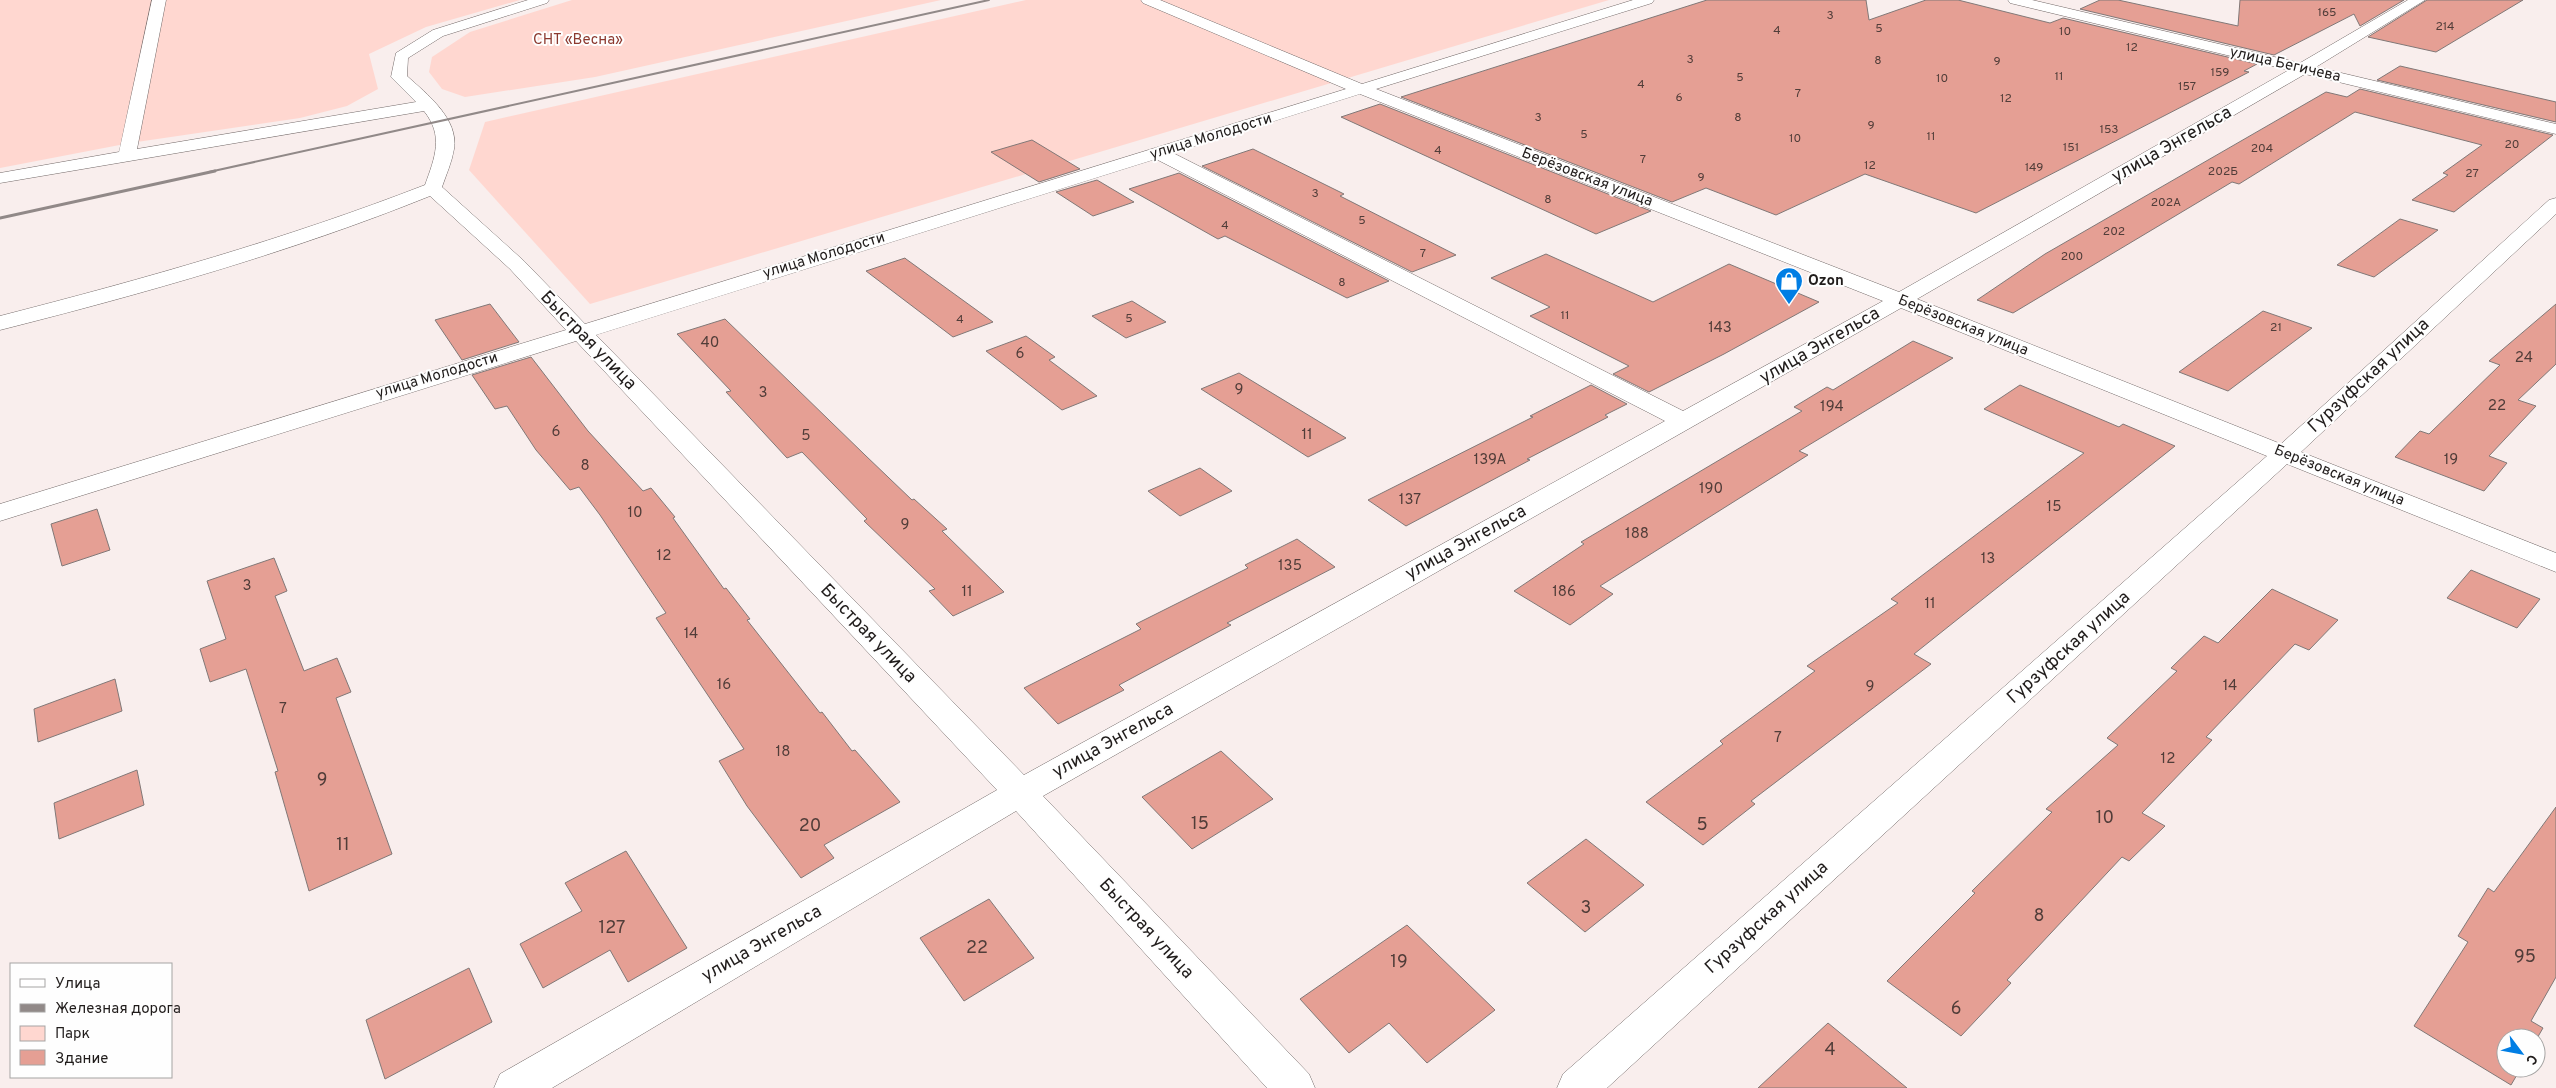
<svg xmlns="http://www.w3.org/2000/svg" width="2556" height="1088" viewBox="0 0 2556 1088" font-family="Overpass,sans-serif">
  <rect width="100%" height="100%" fill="#f9eeed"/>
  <g fill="#ffd7d0">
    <polygon points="0,0 520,0 426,27 369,54 378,89 347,106 300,118 130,143 0,168"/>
    <polygon points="572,0 941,0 595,77 465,97 442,89 429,72 432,57 470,32"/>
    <polygon points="1026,0 1609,0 590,304 469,170 485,122"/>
  </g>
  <g fill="#e59f94" stroke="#817877">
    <polygon points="1707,0 1866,0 1869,20 1926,0 1958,0 2050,23 2063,18 2257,64 2244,71 2249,72 1976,213 1865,174 1776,215 1706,188 1672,202 1401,97"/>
    <polygon points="2100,0 2118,0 2238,26 2240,0 2404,0 2360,26 2354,14 2274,55 2080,9"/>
    <polygon points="2427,0 2523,0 2436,52 2368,37"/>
    <polygon points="2400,66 2556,102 2556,122 2377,80"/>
    <polygon points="2360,89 2553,135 2454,212 2412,200 2448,175 2443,173 2482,145 2355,112 2239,184 2232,182 2013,313 1977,300 2045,254 2326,92 2347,97"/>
    <polygon points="1380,104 1651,211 1596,234 1341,117"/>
    <polygon points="1032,140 1080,169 1039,182 991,152"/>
    <polygon points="1253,149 1344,194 1340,196 1456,255 1412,272 1202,166"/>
    <polygon points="1179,173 1389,281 1347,298 1225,236 1218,239 1129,189"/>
    <polygon points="1097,180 1134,202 1093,216 1056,192"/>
    <polygon points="2400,219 2438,230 2374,277 2337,265"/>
    <polygon points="1546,254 1653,302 1729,264 1819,302 1724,354 1649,392 1613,374 1629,366 1530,316 1550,307 1491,278"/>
    <polygon points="905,258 906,259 993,322 953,337 866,271"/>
    <polygon points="1132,301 1166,322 1126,338 1092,316"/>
    <polygon points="490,304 519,342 462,360 435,320"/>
    <polygon points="2556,304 2556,364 2518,400 2536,406 2489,456 2507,463 2484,491 2395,457 2420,431 2429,434 2500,365 2489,361"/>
    <polygon points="2263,311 2312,328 2228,391 2179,372"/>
    <polygon points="725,319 865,455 912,500 914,499 947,529 942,531 1004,592 953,616 929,591 935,589 864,521 867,519 802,452 787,458 726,392 731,391 677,334"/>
    <polygon points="1026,336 1055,357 1049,360 1097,396 1062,410 986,351"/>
    <polygon points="1913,341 1953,358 1799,451 1808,455 1600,586 1613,594 1570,625 1514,591 1584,544 1581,542 1802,411 1794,407 1827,387 1833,390"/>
    <polygon points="531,357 588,431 643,491 651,488 675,517 673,518 724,589 726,588 750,619 747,620 820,713 822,712 852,751 855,750 900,802 824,845 834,858 801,878 747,806 719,761 744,749 656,618 666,613 600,515 579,487 570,490 536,450 507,406 495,409 472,375"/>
    <polygon points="1239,373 1346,438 1308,457 1201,389"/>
    <polygon points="1591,385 1627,404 1605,415 1608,417 1527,459 1530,460 1406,526 1368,500 1533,417 1530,416"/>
    <polygon points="2020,385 2119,427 2123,424 2175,446 1914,654 1931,664 1751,801 1755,804 1703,845 1646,802 1723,744 1720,741 1815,671 1807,666 1898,603 1891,599 2084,453 1984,409"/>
    <polygon points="1200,468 1232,491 1180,516 1148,491"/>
    <polygon points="97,509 110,550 62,566 51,524"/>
    <polygon points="1297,539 1335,567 1227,623 1231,625 1119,685 1124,690 1058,724 1024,688 1141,629 1136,624 1248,568 1245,565"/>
    <polygon points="274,558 287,591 275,596 304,671 337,658 351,692 336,698 392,854 309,891 275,772 278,771 246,669 210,682 200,649 226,639 207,581"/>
    <polygon points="2471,570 2540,599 2517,628 2447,598"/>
    <polygon points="2272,589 2338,620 2309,650 2295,644 2206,737 2212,740 2142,813 2165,826 2129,861 2122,857 2007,980 2011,983 1961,1036 1887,981 1975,893 1972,891 2052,812 2046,809 2118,745 2107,738 2177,671 2171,668 2204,636 2218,643"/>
    <polygon points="115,679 122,711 38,742 34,709"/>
    <polygon points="1221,751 1273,799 1192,849 1142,797"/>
    <polygon points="137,770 144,805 59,839 54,803"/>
    <polygon points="2556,807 2556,977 2531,1021 2543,1028 2536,1040 2536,1038 2506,1038 2506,1068 2521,1068 2511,1085 2414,1026 2468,942 2458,936 2488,888 2494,892"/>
    <polygon points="1586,839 1644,885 1585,932 1527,883"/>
    <polygon points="626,851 687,948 628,982 610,950 543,988 520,944 582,911 565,883"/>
    <polygon points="989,899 1034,958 964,1001 920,938"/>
    <polygon points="1407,925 1495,1010 1427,1063 1389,1023 1349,1053 1300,999"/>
    <polygon points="469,968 492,1022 385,1079 366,1020"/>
    <polygon points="1828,1023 1907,1088 1758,1088"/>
  </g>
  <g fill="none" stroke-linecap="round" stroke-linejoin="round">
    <g stroke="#736a69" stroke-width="1">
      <path id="street" d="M152,0h14l-29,149 279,-47 -25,-25 5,-24 37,-23 95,-30h21l-2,3 -104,33 -35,22 -1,18c20,18 52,43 47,73 -2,13 -8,26 -12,38l82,74 61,63 761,-235 -203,-86 -2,-3h19l202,84 271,-84h21l-2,3 -276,86 523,203 390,-222 -279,-67 -2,-3h24l268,63 108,-63h17l-109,67 240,57v10l-251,-60 -388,225 364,145 268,-244 7,-2v16l-255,238 255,101v19l-269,-108 -680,624h-50l6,-14 704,-618 -366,-148 -858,488 266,278 6,14h-48l-251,-277 -464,277h-58l6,-14 497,-284 -421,-449 -576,180v-17l566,-174 -56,-61 -80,-73c-139,56 -284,97 -430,134v-14c144,-37 286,-77 425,-131 10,-28 19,-49 -1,-74l-424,72v-10l119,-21zM1360,94l523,207 -200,110 -510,-258zM1156,159l509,262 -641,354 -428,-440z"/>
    </g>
    <use href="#street" fill="#fff" fill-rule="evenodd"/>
    <polyline stroke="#918988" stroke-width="2" points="209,172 989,0"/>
    <polyline stroke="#918988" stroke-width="3" points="0,218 215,171"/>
  </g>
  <defs>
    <g id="shop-pin" transform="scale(1.4375)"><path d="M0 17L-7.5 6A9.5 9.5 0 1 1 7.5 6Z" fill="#017ee4" stroke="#fefefe"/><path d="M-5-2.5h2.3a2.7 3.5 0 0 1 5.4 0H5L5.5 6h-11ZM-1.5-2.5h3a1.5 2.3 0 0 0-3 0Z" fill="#fff"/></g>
  </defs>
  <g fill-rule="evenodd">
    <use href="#shop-pin" x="1789" y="281"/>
  </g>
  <g text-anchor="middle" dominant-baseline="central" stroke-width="4" stroke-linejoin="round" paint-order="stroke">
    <g font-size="12" fill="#513d39">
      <text x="2327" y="13">165</text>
      <text x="1830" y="16">3</text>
      <text x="2445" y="27">214</text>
      <text x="1879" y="29">5</text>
      <text x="1777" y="31">4</text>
      <text x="2065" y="32">10</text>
      <text x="2132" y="48">12</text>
      <text x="1690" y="60">3</text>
      <text x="1878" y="61">8</text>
      <text x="1997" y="62">9</text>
      <text x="2220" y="73">159</text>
      <text x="2059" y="77">11</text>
      <text x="1740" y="78">5</text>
      <text x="1942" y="79">10</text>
      <text x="1641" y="85">4</text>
      <text x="2187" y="87">157</text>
      <text x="1798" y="94">7</text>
      <text x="1679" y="98">6</text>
      <text x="2006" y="99">12</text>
      <text x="1538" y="118">3</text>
      <text x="1738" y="118">8</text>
      <text x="1871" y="126">9</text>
      <text x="2109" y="130">153</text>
      <text x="1584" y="135">5</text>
      <text x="1931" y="137">11</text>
      <text x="1795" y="139">10</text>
      <text x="2512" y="145">20</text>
      <text x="2071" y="148">151</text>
      <text x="2262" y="149">204</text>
      <text x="1438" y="151">4</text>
      <text x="1643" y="160">7</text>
      <text x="1870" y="166">12</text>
      <text x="2034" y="168">149</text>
      <text x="2223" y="172">202Б</text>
      <text x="2472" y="174">27</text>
      <text x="1701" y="178">9</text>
      <text x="1315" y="194">3</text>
      <text x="1548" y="200">8</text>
      <text x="2166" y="203">202А</text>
      <text x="1362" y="221">5</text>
      <text x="1225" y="226">4</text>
      <text x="2114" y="232">202</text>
      <text x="1423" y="254">7</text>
      <text x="2072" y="257">200</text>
      <text x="1342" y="283">8</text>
      <text x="1565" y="316">11</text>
      <text x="1129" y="319">5</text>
      <text x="960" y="320">4</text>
      <text x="2276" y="328">21</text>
    </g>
    <g font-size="15" fill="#8c392f" stroke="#fefefe">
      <text x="578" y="40">СНТ «Весна»</text>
    </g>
    <g font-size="15" fill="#201c1b" stroke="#fefefe">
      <text transform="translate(2285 65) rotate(13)">улица Бегичева</text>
      <text transform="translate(1211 137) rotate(-17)">улица Молодости</text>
      <text transform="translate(1587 178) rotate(21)">Берёзовская улица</text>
      <text transform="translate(824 256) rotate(-17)">улица Молодости</text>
      <text transform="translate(1963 326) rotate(22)">Берёзовская улица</text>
      <text transform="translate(437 376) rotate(-17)">улица Молодости</text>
      <text transform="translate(2339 476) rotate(22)">Берёзовская улица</text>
    </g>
    <g font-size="15" font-weight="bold" fill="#201c1b" stroke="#fefefe" text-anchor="start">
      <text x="1808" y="281">Ozon</text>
    </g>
    <g font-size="15" fill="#513d39">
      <text x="1720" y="328">143</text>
      <text x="710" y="343">40</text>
      <text x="1020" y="354">6</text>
      <text x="2524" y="358">24</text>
      <text x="1239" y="390">9</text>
      <text x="763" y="393">3</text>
      <text x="2497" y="406">22</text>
      <text x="1832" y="407">194</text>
      <text x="556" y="432">6</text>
      <text x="1307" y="435">11</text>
      <text x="806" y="436">5</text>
      <text x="1490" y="460">139А</text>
      <text x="2451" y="460">19</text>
      <text x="585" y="466">8</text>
      <text x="1711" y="489">190</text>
      <text x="1410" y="500">137</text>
      <text x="2054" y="507">15</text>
      <text x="635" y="513">10</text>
      <text x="905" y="525">9</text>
      <text x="1637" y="534">188</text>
      <text x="664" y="556">12</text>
      <text x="1988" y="559">13</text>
      <text x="1290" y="566">135</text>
      <text x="247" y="586">3</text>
      <text x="967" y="592">11</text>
      <text x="1564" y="592">186</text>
      <text x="1930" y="604">11</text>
      <text x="691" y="634">14</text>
      <text x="724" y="685">16</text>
      <text x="2230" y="686">14</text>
      <text x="1870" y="687">9</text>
      <text x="283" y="709">7</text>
      <text x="1778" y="738">7</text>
      <text x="783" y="752">18</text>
      <text x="2168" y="759">12</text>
    </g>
    <g font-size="18" fill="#201c1b" stroke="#fefefe">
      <text transform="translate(2172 145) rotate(-30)">улица Энгельса</text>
      <text transform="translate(588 341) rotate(46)">Быстрая улица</text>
      <text transform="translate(1820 346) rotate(-30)">улица Энгельса</text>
      <text transform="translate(2369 376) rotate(-43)">Гурзуфская улица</text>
      <text transform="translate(1466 543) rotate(-29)">улица Энгельса</text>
      <text transform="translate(868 634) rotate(46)">Быстрая улица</text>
      <text transform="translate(2069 648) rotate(-42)">Гурзуфская улица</text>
      <text transform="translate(1113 741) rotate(-29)">улица Энгельса</text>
      <text transform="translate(1767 918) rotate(-42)">Гурзуфская улица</text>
      <text transform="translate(1146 929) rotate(47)">Быстрая улица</text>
      <text transform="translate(762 944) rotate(-30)">улица Энгельса</text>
    </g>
    <g font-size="18" fill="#513d39">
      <text x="322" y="780">9</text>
      <text x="2105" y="818">10</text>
      <text x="1200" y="824">15</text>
      <text x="1702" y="825">5</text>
      <text x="810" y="826">20</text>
      <text x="343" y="845">11</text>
      <text x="1586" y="908">3</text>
      <text x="2039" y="916">8</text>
      <text x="612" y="928">127</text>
      <text x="977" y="948">22</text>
      <text x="2525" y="957">95</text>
      <text x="1399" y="962">19</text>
      <text x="1956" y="1009">6</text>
      <text x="1830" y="1050">4</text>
    </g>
  </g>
  <rect x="10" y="963" width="162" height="115" fill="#fefefe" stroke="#a5a4a3"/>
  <rect x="20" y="979" width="25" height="8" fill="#ffffff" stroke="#a5a4a3"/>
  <text x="55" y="988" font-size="15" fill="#201c1b">Улица</text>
  <rect x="20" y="1004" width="25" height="8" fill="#918988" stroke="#a5a4a3"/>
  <text x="55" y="1013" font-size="15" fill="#201c1b">Железная дорога</text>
  <rect x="20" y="1026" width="25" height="15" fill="#ffd7d0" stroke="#a5a4a3"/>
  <text x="55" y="1038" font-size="15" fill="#201c1b">Парк</text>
  <rect x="20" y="1050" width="25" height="15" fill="#e59f94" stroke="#a5a4a3"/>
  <text x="55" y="1063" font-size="15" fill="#201c1b">Здание</text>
  <g transform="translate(2521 1053) rotate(122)"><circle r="24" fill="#fefefe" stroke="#a5a4a3"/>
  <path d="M0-4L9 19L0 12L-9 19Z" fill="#017ee4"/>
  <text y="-8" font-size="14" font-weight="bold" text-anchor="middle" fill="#201c1b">С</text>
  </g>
</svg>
